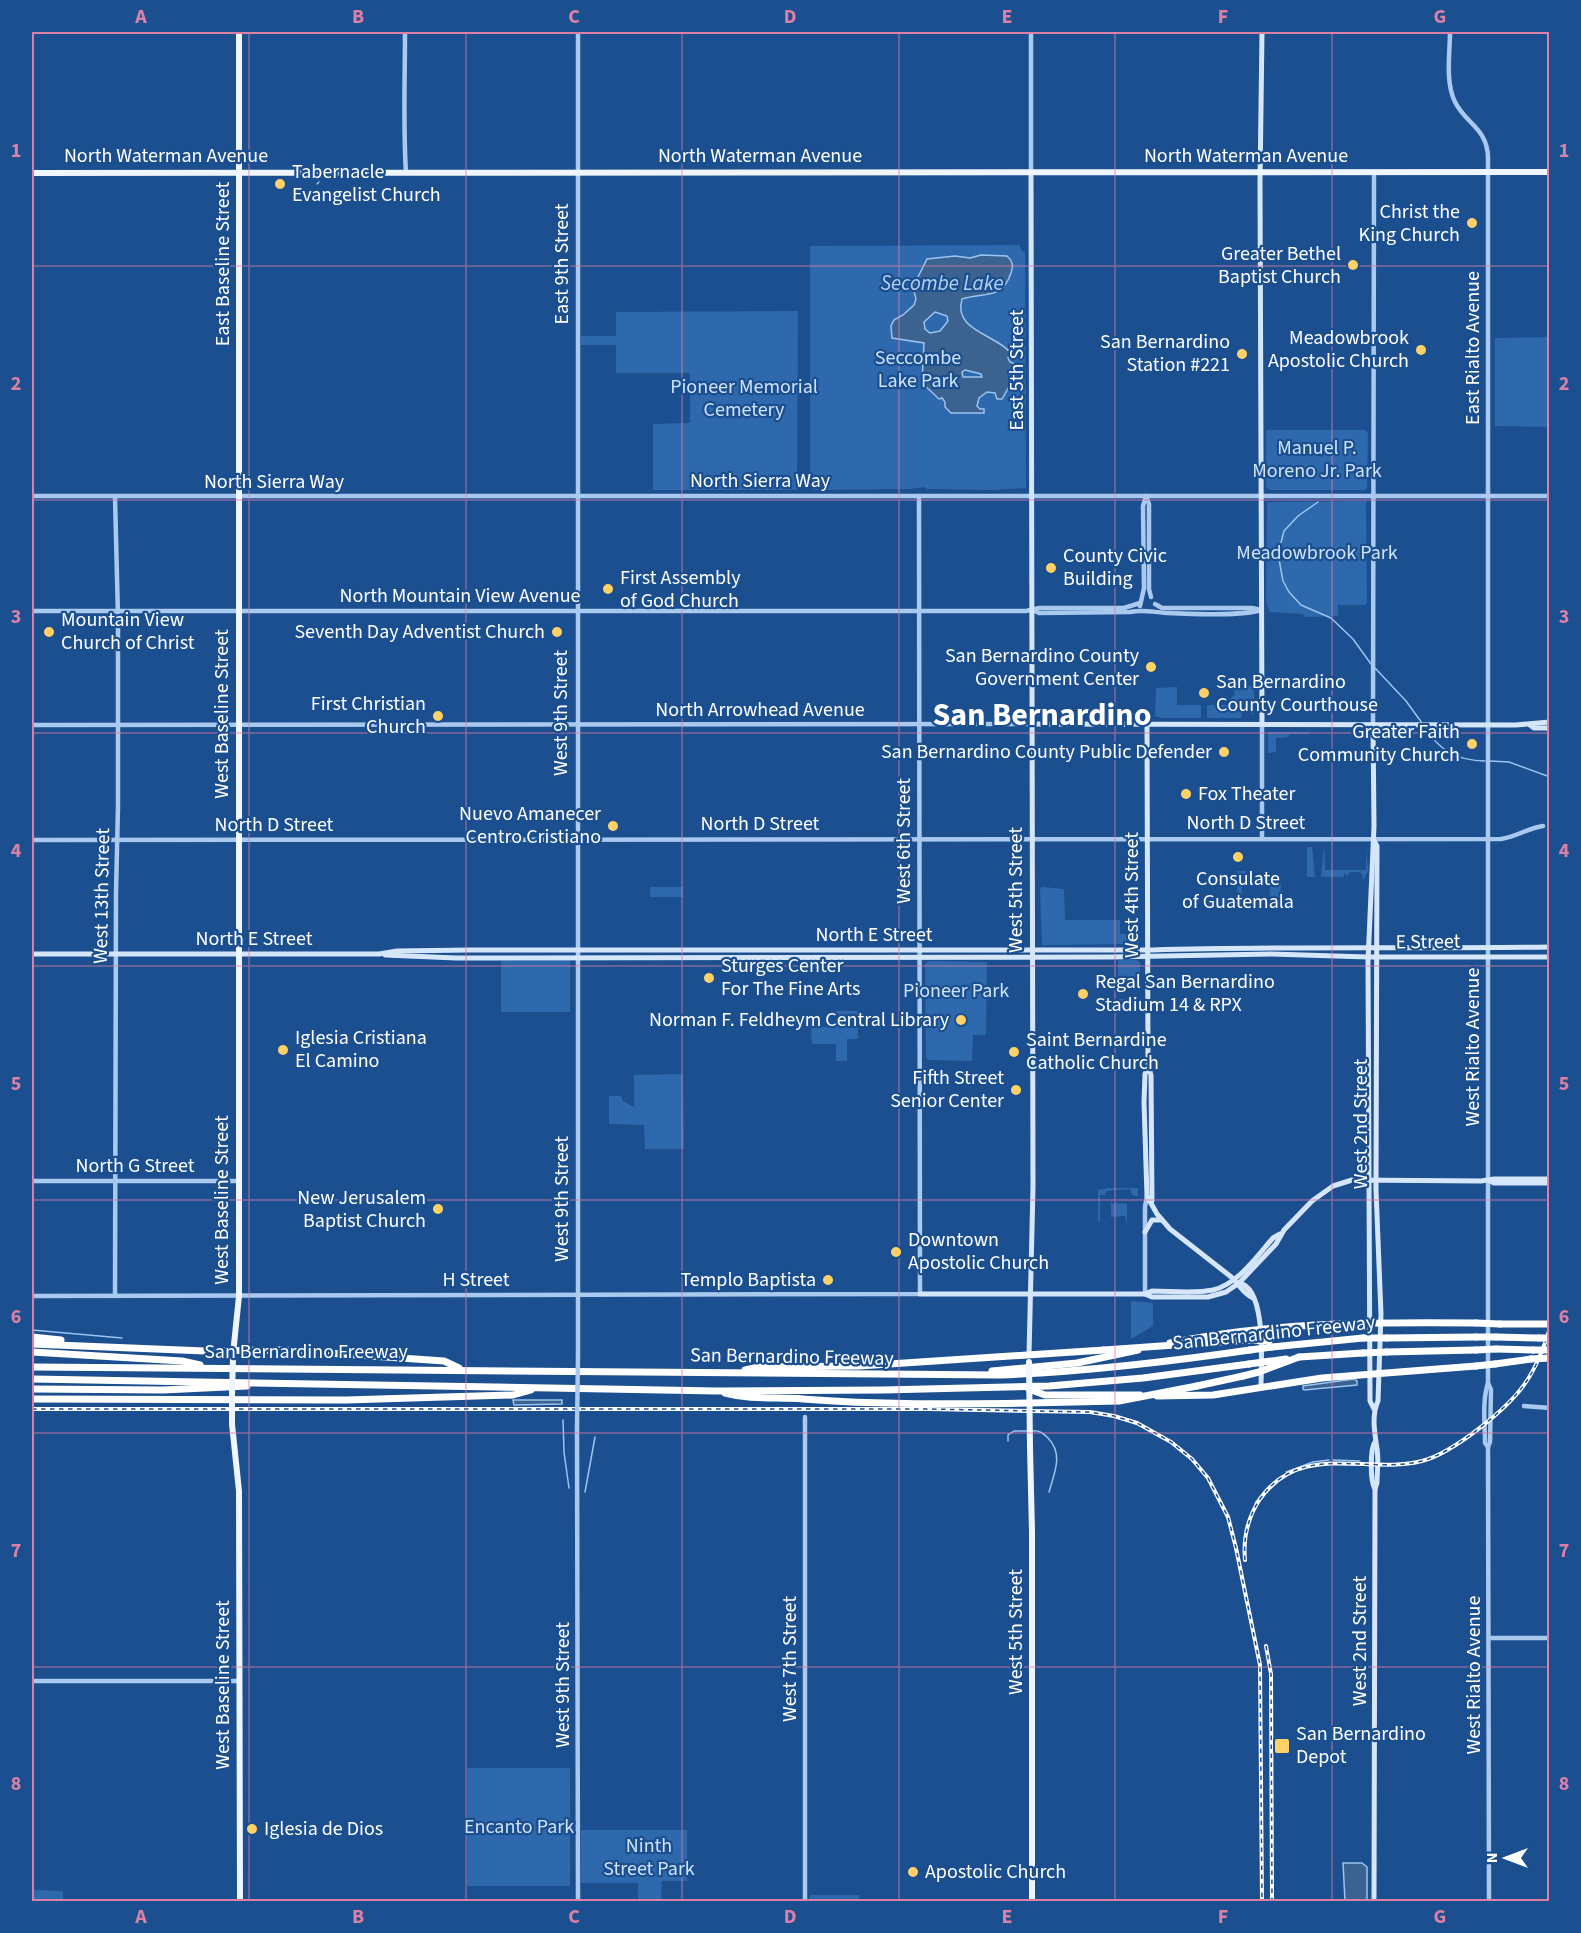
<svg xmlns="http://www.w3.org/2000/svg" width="1581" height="1933" viewBox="0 0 1581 1933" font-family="'Source Sans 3',sans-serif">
  <rect width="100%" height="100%" fill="#1b4f8f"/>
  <g fill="#2e69ad">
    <polygon points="1019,245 1022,251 1025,252 1026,488 993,490 927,489 924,487 910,489 813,490 810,487 810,246"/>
    <polygon points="798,311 797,490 653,490 653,424 690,423 690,373 616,373 616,345 581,345 581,336 616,336 616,312"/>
    <polygon points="1549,337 1549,427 1495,426 1495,338"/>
    <polygon points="1267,430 1365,430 1368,433 1367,487 1365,490 1270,490 1266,487 1266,432"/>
    <polygon points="1366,501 1367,602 1365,605 1338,605 1338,616 1305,617 1303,614 1270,612 1266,603 1267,502"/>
    <polygon points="1236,686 1254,686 1254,715 1231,703 1231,698 1235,694 1233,689"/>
    <polygon points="1177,687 1177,705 1201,705 1201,718 1161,718 1155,716 1156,688"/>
    <polygon points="1207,705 1231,705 1242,712 1241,718 1207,718"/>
    <polygon points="1270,732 1309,732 1309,734 1291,734 1287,737 1276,738 1276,752 1268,753 1268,733"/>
    <polygon points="1324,846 1325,870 1366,870 1366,846 1368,871 1363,880 1362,874 1359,872 1350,872 1347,877 1346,874 1344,874 1344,877 1321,877"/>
    <polygon points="1307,847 1312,847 1315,877 1307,877"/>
    <polygon points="1237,871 1246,871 1246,887 1242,887 1242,909 1238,909 1238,922"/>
    <polygon points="1273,883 1282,883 1280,891 1282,891 1282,900 1270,900 1270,886"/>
    <rect x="650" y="887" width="33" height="10"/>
    <polygon points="1043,887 1064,889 1065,920 1120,920 1120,934 1140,934 1139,944 1042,945 1040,888"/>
    <polygon points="570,960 570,1012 501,1012 501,961"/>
    <polygon points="1118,960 1137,960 1140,963 1140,984 1118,984"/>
    <polygon points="928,961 987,962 986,1035 973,1035 972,1061 928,1060 926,1057 925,964"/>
    <rect x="1112" y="999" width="28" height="10"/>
    <polygon points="836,1011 858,1011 858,1039 847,1039 847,1061 836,1061 836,1044 812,1044 811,1027 836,1027"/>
    <polygon points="683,1074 684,1149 645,1149 644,1125 609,1124 609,1096 621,1096 623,1101 634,1107 634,1075"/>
    <polygon points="1108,1188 1138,1188 1138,1196 1132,1195 1130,1189 1106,1191 1106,1195 1100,1195 1100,1221 1098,1221 1098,1190"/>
    <polygon points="1111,1201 1113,1204 1118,1203 1118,1205 1120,1203 1127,1204 1127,1225 1125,1216 1111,1217"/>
    <polygon points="1131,1301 1153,1303 1153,1326 1131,1339"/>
    <rect x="467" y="1768" width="103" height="118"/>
    <polygon points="581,1830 687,1830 687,1881 662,1881 661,1902 638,1901 638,1883 581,1883"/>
    <polygon points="32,1890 63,1891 63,1901 32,1901"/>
    <rect x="810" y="1895" width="49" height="6"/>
  </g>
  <g fill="#3c6290" stroke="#9cc4f0" stroke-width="1.5" fill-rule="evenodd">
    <path d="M981,255l26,1c6,5 7,10 4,17 -9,27 -27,19 -49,26 -9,31 32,35 48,53l-2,6 2,4 5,2v12l-13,23h-5l-2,-6 -8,-1 -8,6 -2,8 3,3h4v4h-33l-6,-6v-5l-3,-4 -3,1 -17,-16 2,-40 -32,-5 -1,-12 3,-6 9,-5 11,-10 2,-6 -3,-12 14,-28 28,-3 15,2zM935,312l12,4 1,5 -8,10 -10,2 -5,-4 -1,-7zM965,370l16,4 1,3h-19l-1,-5z"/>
    <polygon points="1354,1379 1357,1381 1357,1385 1304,1390 1303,1389 1303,1386"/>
    <polygon points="513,1400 562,1400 562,1404 514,1405"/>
    <polygon points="1343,1863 1362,1863 1367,1867 1367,1901 1345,1901"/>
  </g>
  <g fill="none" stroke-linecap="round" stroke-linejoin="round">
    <g stroke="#9cc4f0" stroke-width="1.5">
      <polyline points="317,184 319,182"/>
      <polyline points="1318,502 1298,516 1284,531 1278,554 1283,581 1289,592 1301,605 1331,618 1353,639 1371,664"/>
      <polyline points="1375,668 1406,701 1422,723"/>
      <path d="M1425,727c13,23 34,34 60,34"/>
      <polyline points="1490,761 1509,762 1550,777"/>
      <polyline points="32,1330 122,1338"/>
      <polyline points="563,1420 564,1452 569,1488"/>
      <path d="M1032,1431c7,-1 11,2 16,7 16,16 6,36 1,54"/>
      <polyline points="1008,1441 1008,1435 1014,1431 1027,1431"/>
      <polyline points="1333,1460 1360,1461"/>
      <polyline points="1286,1472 1313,1462 1329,1460"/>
      <polyline points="585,1492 595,1437"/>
      <polyline points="1255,1503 1269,1486"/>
    </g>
    <g stroke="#a9c9ee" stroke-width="4.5">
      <path d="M405,32c0,46 -2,94 1,141"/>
      <polyline points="578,32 578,1356"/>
      <polyline points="1031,32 1031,173"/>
      <path d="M1450,32c0,21 -5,50 5,70 11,22 32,26 33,55v1226l3,7 -1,52 -2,5 1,455"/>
      <polyline points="32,496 1550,496"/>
      <polyline points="1146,496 1149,504 1149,589 1151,597"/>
      <polyline points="1155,604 1162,608 1252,608 1261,610"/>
      <polyline points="1140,606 1144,588 1143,506 1146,496"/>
      <path d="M1033,610l6,3 91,-1c13,-3 23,0 37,1 20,1 76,3 94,-3"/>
      <polyline points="32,611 1026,611 1039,608 1124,608 1140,603"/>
      <polyline points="1262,724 1262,838"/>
      <polyline points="1373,724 1374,172"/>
      <polyline points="32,725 1032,724"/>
      <path d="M32,840l1469,-1c15,-2 27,-11 42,-13"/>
      <polyline points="32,1181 239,1181"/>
      <polyline points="1145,1294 1145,1207 1147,1196"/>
      <polyline points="32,1296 920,1294 919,496"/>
      <polyline points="115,1296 116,893 118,806 118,617 115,497"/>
      <polyline points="1524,1406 1550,1408"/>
      <polyline points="805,1417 805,1902"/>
      <polyline points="577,1427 578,1902"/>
      <path d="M1488,1447l-3,-4c0,-19 -3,-42 3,-60"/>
      <polyline points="1489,1638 1550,1638"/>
      <polyline points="32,1681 239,1681"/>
    </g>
    <g stroke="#d6e6fa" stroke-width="5">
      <polyline points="1032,724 1516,725 1550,722"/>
      <polyline points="1147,724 1148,1066 1151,1075 1152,1201"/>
      <polyline points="1262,724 1260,183 1262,32"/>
      <polyline points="1373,724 1374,826 1368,961 1370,1401 1374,1409"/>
      <polyline points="1530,725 1534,728 1550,728"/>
      <path d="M1373,839l4,7 -1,344 5,124 -3,87c-7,15 -3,33 -1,48 2,11 0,23 0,34l-2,6 -1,413"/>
      <path d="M32,954h347l18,-3 72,-1h684c132,-4 264,-1 397,-3"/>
      <polyline points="385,955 456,958 1111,957 1271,954 1368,957 1550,957"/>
      <path d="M1148,1066l-3,8 -1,28 3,94 10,18 13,15 60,47c9,7 12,17 23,22"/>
      <polyline points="1490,1181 1494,1183 1550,1183"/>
      <polyline points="1145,1232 1152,1220 1162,1220"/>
      <path d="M1239,1283c28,5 22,82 22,105"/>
      <path d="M920,1294h225l7,-3c20,0 42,3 61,-1 25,-6 44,-34 60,-52l7,-4"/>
      <polyline points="1145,1294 1152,1297 1208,1297 1226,1292 1239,1283 1276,1244 1284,1230 1312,1201 1333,1186 1352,1180 1481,1181 1494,1179 1550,1179"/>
      <polyline points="1029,1355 1033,1187 1031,173"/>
      <path d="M1375,1489c-5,-8 -5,-40 0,-47"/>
    </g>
    <g stroke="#f0f6ff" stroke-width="6">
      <polyline points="32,173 1550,172"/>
      <polyline points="233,1354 239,1296 239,32"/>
      <polyline points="232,1424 239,1491 240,1902"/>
      <polyline points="1030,1447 1032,1532 1032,1902"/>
    </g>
    <g stroke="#fff" stroke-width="7">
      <polyline points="1500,1324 1550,1324"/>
      <polyline points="32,1337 61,1340"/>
      <polyline points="1496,1337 1539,1338"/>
      <polyline points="1387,1338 1476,1337"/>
      <path d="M1170,1343c100,-21 204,-21 306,-20"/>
      <polyline points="32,1344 205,1351 284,1350 444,1361 459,1368"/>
      <polyline points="1189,1344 1250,1340"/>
      <polyline points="1272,1347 1363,1338"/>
      <polyline points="1496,1349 1533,1350"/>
      <polyline points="32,1352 182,1361 200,1365"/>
      <polyline points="1387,1352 1476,1350"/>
      <polyline points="1299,1357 1363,1353"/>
      <polyline points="1495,1364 1531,1359"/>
      <path d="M32,1367l968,8c84,-3 167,-13 250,-25"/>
      <polyline points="745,1370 759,1367 859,1366 1104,1350"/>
      <polyline points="992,1371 1077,1363 1138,1350"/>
      <polyline points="32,1379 717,1391 883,1390 1049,1386 1143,1378 1249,1364"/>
      <polyline points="1197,1386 1243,1376"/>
      <polyline points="32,1389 163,1390 247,1386"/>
      <polyline points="1029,1389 1045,1395 1140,1395"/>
      <path d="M725,1393c26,7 51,4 78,6 75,6 151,5 226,4"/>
      <polyline points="1157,1396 1213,1395 1322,1378 1476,1366"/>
      <polyline points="32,1399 346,1400 513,1395 531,1390"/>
    </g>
    <g stroke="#fff" stroke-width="4">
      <g id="rail">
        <polyline points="32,1409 928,1409 1090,1412 1114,1416 1137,1423 1171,1442 1192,1459 1208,1478 1228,1517 1236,1548 1260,1665 1262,1902"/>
        <path d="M1245,1560c-2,-22 3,-43 15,-61 41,-58 106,-24 162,-38 31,-8 86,-52 104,-79 11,-16 18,-35 24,-54"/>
        <polyline points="1266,1646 1271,1674 1272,1902"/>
      </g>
    </g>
    <use href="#rail" stroke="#1b4f8f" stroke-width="1.5" stroke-dasharray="4.5" stroke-linecap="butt"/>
    <polyline stroke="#a9c9ee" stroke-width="4.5" points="577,1427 578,1356"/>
    <g stroke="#f0f6ff" stroke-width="6">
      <polyline points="1029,1362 1030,1447"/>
      <polyline points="232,1395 233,1357"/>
      <polyline points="232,1424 232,1400"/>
    </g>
    <g stroke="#fff" stroke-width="7">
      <polyline points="1476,1323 1500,1324"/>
      <polyline points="1476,1337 1496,1337"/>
      <polyline points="1363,1338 1387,1338"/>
      <polyline points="1539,1338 1550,1338"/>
      <polyline points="1250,1340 1269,1341"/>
      <polyline points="1104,1350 1189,1344"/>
      <polyline points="1250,1350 1272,1347"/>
      <polyline points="1476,1350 1496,1349"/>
      <polyline points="1533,1350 1550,1350"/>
      <polyline points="1363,1353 1387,1352"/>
      <polyline points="1531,1359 1550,1358"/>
      <polyline points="1249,1364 1286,1359"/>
      <polyline points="1476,1366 1495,1364"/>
      <polyline points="1243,1376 1259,1372 1299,1357"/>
      <polyline points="1029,1403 1119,1401 1197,1386"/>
    </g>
  </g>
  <path fill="none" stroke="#dd80a5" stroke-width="1.5" stroke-opacity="0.55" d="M249,32v1870M466,32v1870M682,32v1870M899,32v1870M1115,32v1870M1332,32v1870M32,266h1518M32,500h1518M32,733h1518M32,966h1518M32,1200h1518M32,1433h1518M32,1667h1518"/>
  <g fill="#ffd166" stroke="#1b4f8f" stroke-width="2">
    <circle cx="280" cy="184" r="6"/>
    <circle cx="1472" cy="223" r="6"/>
    <circle cx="1353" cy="265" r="6"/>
    <circle cx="1421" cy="350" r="6"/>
    <circle cx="1242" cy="354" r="6"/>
    <circle cx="1051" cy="568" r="6"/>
    <circle cx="608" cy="589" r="6"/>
    <circle cx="49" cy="632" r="6"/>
    <circle cx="557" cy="632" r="6"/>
    <circle cx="1151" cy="667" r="6"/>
    <circle cx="1204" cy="693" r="6"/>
    <circle cx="438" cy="716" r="6"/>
    <circle cx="1472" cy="744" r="6"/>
    <circle cx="1224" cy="752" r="6"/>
    <circle cx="1186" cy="794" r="6"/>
    <circle cx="613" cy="826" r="6"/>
    <circle cx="1238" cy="857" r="6"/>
    <circle cx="709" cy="978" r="6"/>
    <circle cx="1083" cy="994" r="6"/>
    <circle cx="961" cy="1020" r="6"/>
    <circle cx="283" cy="1050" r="6"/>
    <circle cx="1014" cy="1052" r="6"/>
    <circle cx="1016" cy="1090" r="6"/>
    <circle cx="438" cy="1209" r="6"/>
    <circle cx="896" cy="1252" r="6"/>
    <circle cx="828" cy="1280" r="6"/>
    <rect x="1274" y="1738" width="16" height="16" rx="3"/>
    <circle cx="252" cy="1829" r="6"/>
    <circle cx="913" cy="1872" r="6"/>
  </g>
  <g text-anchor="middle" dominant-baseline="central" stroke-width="4.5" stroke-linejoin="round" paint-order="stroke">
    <g font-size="20" fill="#fff" stroke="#1b4f8f">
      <text x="166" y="156">North Waterman Avenue</text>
      <text x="760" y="156">North Waterman Avenue</text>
      <text x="1246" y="156">North Waterman Avenue</text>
      <text transform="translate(223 264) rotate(-90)">East Baseline Street</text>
      <text transform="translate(562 264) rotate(-90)">East 9th Street</text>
      <text transform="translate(1473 348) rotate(-90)">East Rialto Avenue</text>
      <text transform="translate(1017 370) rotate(-90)">East 5th Street</text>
      <text x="760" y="481">North Sierra Way</text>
      <text x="274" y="482">North Sierra Way</text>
      <text x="460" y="596">North Mountain View Avenue</text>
      <text x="760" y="710">North Arrowhead Avenue</text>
      <text transform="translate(561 713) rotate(-90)">West 9th Street</text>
      <text transform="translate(222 714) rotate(-90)">West Baseline Street</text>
      <text x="1246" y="823">North D Street</text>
      <text x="760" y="824">North D Street</text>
      <text x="274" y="825">North D Street</text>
      <text transform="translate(904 841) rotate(-90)">West 6th Street</text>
      <text transform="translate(1016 890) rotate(-90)">West 5th Street</text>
      <text transform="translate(1132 895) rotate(-90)">West 4th Street</text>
      <text transform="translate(102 896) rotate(-89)">West 13th Street</text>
      <text x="874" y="935">North E Street</text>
      <text x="254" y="939">North E Street</text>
      <text transform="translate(1428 942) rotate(-1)">E Street</text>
      <text transform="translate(1473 1047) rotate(-90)">West Rialto Avenue</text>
      <text transform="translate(1361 1124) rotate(-90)">West 2nd Street</text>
      <text x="135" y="1166">North G Street</text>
      <text transform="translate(562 1199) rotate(-90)">West 9th Street</text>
      <text transform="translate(222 1200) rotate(-90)">West Baseline Street</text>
      <text x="476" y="1280">H Street</text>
      <text transform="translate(1274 1333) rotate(-6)">San Bernardino Freeway</text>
      <text x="306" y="1352">San Bernardino Freeway</text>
      <text transform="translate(792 1357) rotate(1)">San Bernardino Freeway</text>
      <text transform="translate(1016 1632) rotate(-90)">West 5th Street</text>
      <text transform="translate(1360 1641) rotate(-90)">West 2nd Street</text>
      <text transform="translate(790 1659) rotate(-90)">West 7th Street</text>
      <text transform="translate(1474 1675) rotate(-90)">West Rialto Avenue</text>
      <text transform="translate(223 1685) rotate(-90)">West Baseline Street</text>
      <text transform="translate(563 1685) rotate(-90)">West 9th Street</text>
    </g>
    <g font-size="20" fill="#fff" stroke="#1b4f8f" text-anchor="start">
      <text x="292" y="172">Tabernacle<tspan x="292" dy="23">Evangelist Church</tspan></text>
      <text x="1460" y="212" text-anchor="end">Christ the<tspan x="1460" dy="23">King Church</tspan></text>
      <text x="1341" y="254" text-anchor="end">Greater Bethel<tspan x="1341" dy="23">Baptist Church</tspan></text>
      <text x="1409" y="338" text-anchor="end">Meadowbrook<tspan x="1409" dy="23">Apostolic Church</tspan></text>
      <text x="1230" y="342" text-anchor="end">San Bernardino<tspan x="1230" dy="23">Station #221</tspan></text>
      <text x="1063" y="556">County Civic<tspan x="1063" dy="23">Building</tspan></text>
      <text x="620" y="578">First Assembly<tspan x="620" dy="23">of God Church</tspan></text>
      <text x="61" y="620">Mountain View<tspan x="61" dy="23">Church of Christ</tspan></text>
      <text x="545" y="632" text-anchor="end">Seventh Day Adventist Church</text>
      <text x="1139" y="656" text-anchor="end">San Bernardino County<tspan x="1139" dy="23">Government Center</tspan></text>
      <text x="1216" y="682">San Bernardino<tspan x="1216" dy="23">County Courthouse</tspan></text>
      <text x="426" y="704" text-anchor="end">First Christian<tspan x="426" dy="23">Church</tspan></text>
      <text x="1460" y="732" text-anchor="end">Greater Faith<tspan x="1460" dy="23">Community Church</tspan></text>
      <text x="1212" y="752" text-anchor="end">San Bernardino County Public Defender</text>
      <text x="1198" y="794">Fox Theater</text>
      <text x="601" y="814" text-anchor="end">Nuevo Amanecer<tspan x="601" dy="23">Centro Cristiano</tspan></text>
      <text x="1238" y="879" text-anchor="middle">Consulate<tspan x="1238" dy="23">of Guatemala</tspan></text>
      <text x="721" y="966">Sturges Center<tspan x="721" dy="23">For The Fine Arts</tspan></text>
      <text x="1095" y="982">Regal San Bernardino<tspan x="1095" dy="23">Stadium 14 &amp; RPX</tspan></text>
      <text x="949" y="1020" text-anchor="end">Norman F. Feldheym Central Library</text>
      <text x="295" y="1038">Iglesia Cristiana<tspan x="295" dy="23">El Camino</tspan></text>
      <text x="1026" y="1040">Saint Bernardine<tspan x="1026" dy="23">Catholic Church</tspan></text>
      <text x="1004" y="1078" text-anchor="end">Fifth Street<tspan x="1004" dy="23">Senior Center</tspan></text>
      <text x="426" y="1198" text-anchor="end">New Jerusalem<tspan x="426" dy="23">Baptist Church</tspan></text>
      <text x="908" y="1240">Downtown<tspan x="908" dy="23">Apostolic Church</tspan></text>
      <text x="816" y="1280" text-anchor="end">Templo Baptista</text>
      <text x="1296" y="1734">San Bernardino<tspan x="1296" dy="23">Depot</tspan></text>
      <text x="264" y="1829">Iglesia de Dios</text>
      <text x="925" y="1872">Apostolic Church</text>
    </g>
    <g font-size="20" fill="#cfe3fa" stroke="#1b4f8f">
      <text x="918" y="358">Seccombe<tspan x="918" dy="23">Lake Park</tspan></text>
      <text x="744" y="387">Pioneer Memorial<tspan x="744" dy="23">Cemetery</tspan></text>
      <text x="1317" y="448">Manuel P.<tspan x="1317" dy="23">Moreno Jr. Park</tspan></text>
      <text x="1317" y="553">Meadowbrook Park</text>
      <text x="956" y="991">Pioneer Park</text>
      <text x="519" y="1827">Encanto Park</text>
      <text x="649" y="1846">Ninth<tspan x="649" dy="23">Street Park</tspan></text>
    </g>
    <g font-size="21" font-style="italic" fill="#b5d3f5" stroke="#1b4f8f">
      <text x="942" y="283">Secombe Lake</text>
    </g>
    <g font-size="32" font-weight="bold" fill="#fff" stroke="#1b4f8f">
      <text x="1042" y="715">San Bernardino</text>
    </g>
  </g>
  <rect width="1581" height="1933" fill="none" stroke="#1b4f8f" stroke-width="66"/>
  <g transform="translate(1506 1858) rotate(270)" stroke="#1b4f8f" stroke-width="4.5" paint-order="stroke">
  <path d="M0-4.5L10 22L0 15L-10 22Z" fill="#ffffff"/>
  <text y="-9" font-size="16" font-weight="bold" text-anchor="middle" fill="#ffffff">N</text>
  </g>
  <rect x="33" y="33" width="1515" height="1867" fill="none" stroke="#dd80a5" stroke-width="2"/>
  <g font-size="20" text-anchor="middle" font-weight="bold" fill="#dd80a5">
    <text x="141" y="23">A</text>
    <text x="358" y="23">B</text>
    <text x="574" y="23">C</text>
    <text x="790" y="23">D</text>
    <text x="1007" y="23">E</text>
    <text x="1223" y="23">F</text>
    <text x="1440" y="23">G</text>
    <text x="16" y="157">1</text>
    <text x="1564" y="157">1</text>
    <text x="16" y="390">2</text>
    <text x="1564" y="390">2</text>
    <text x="16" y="623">3</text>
    <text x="1564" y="623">3</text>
    <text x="16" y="857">4</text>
    <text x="1564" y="857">4</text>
    <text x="16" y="1090">5</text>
    <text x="1564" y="1090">5</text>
    <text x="16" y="1323">6</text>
    <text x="1564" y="1323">6</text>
    <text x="16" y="1557">7</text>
    <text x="1564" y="1557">7</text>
    <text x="16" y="1790">8</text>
    <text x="1564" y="1790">8</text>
    <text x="141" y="1923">A</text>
    <text x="358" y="1923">B</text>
    <text x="574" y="1923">C</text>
    <text x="790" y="1923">D</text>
    <text x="1007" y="1923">E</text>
    <text x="1223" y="1923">F</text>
    <text x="1440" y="1923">G</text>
  </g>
</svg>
